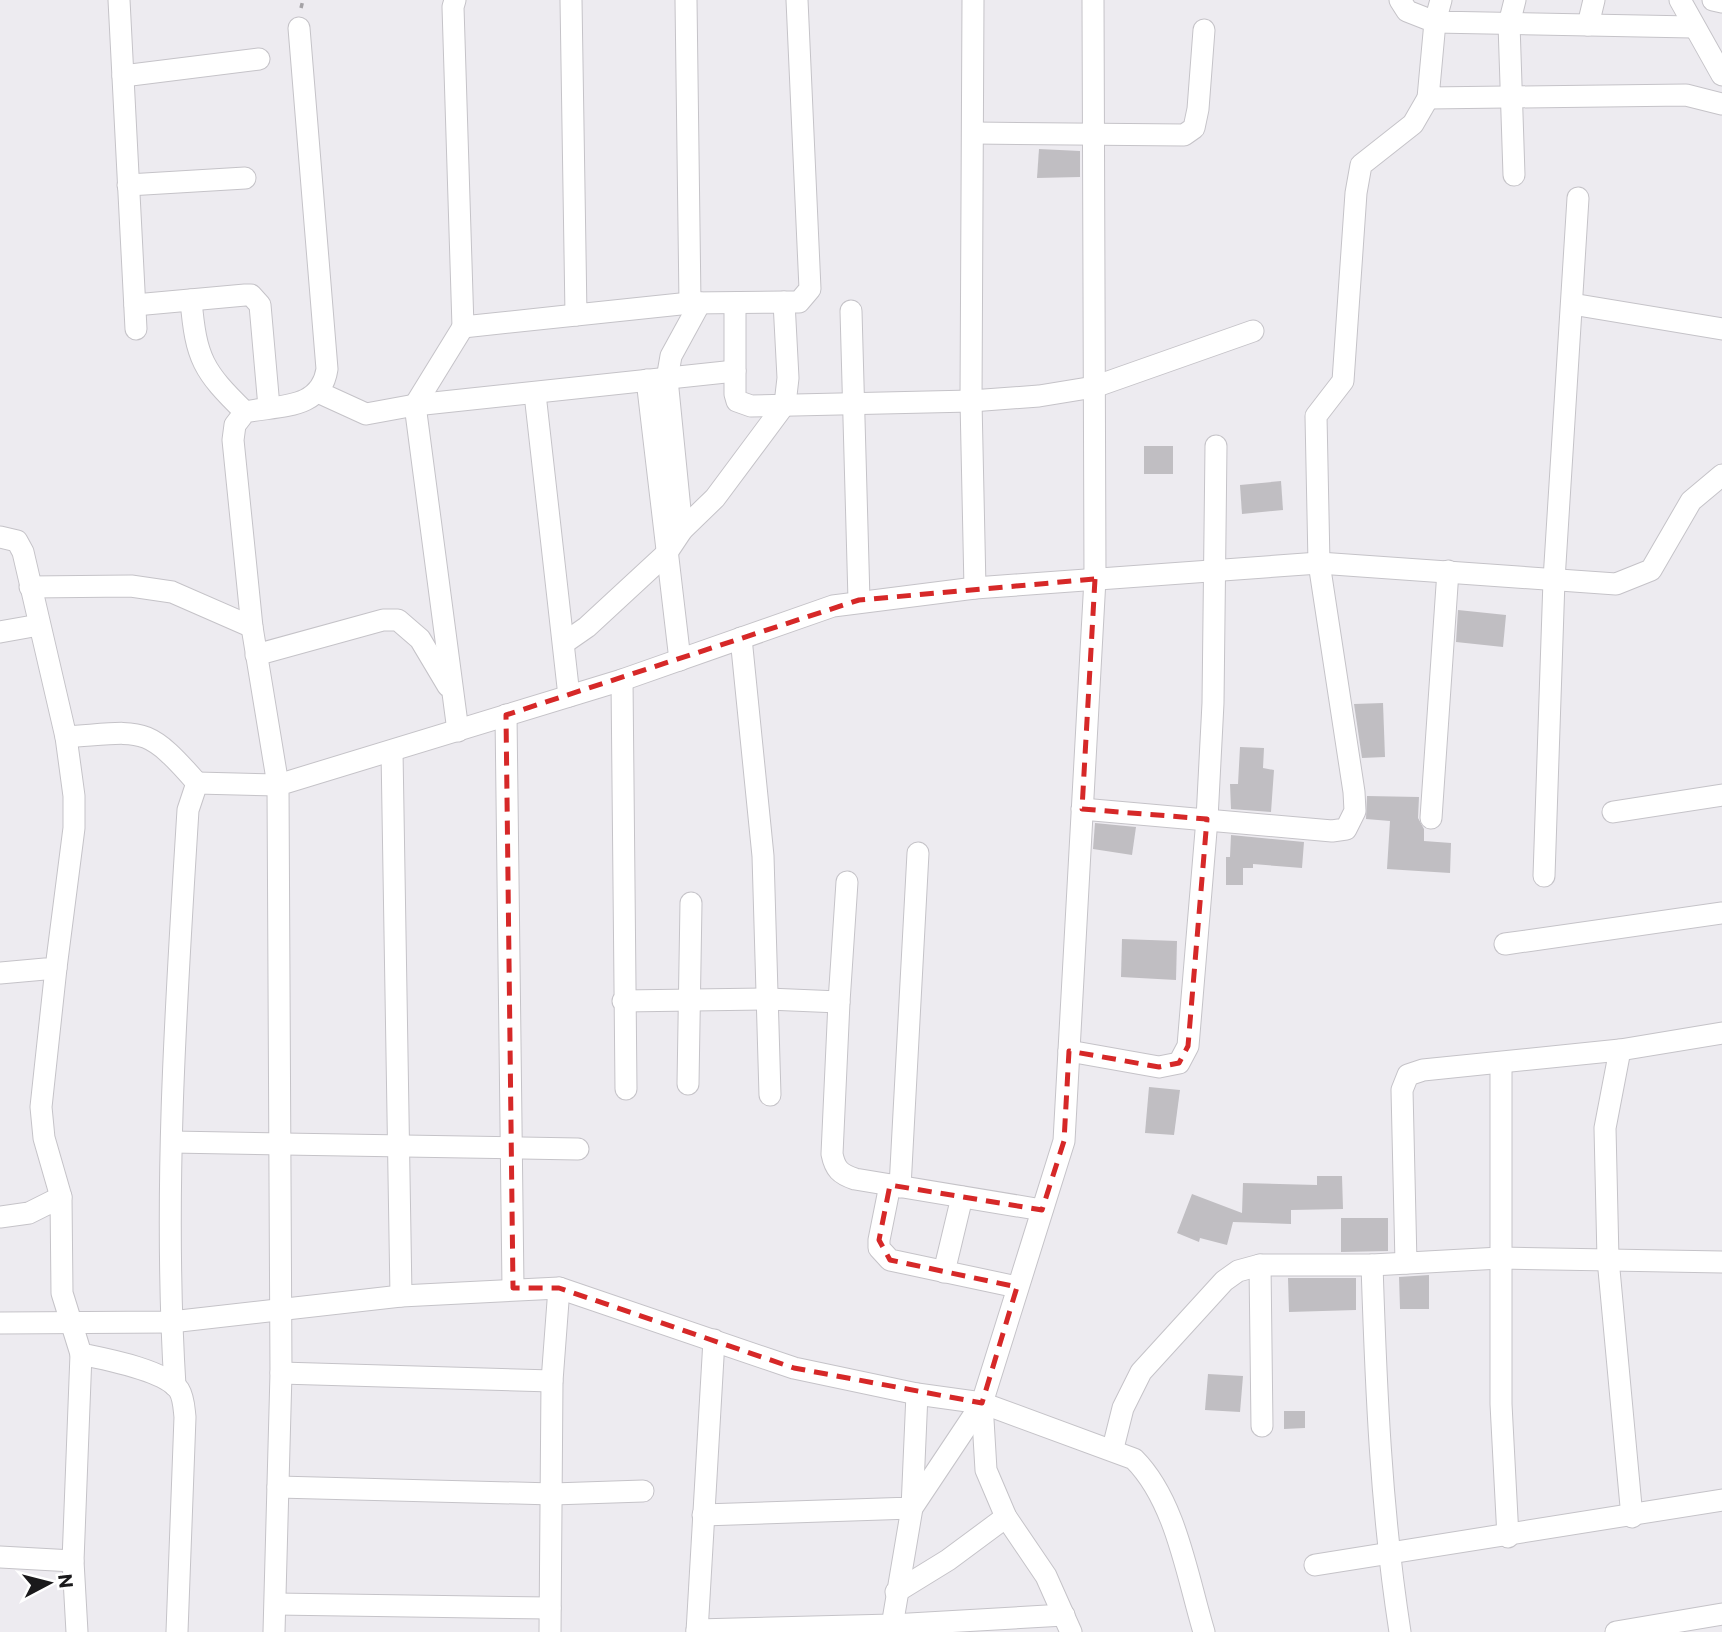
<svg xmlns="http://www.w3.org/2000/svg" width="1722" height="1632" viewBox="0 0 1722 1632" font-family="Commissioner,sans-serif">
  <rect width="100%" height="100%" fill="#edebf0"/>
  <g fill="#c0bec2">
    <polygon points="1039,149 1080,151 1080,177 1037,178"/>
    <rect x="1144" y="446" width="29" height="28"/>
    <polygon points="1281,481 1283,510 1242,514 1240,485"/>
    <polygon points="1458,610 1506,615 1503,647 1456,642"/>
    <polygon points="1383,703 1385,757 1362,758 1354,704"/>
    <polygon points="1240,747 1264,748 1263,768 1274,770 1271,812 1231,809 1230,784 1238,784"/>
    <polygon points="1367,796 1419,797 1418,818 1424,829 1424,841 1451,843 1450,873 1387,869 1390,821 1366,819"/>
    <polygon points="1095,823 1136,827 1132,855 1093,849"/>
    <polygon points="1231,835 1304,842 1302,868 1253,864 1253,868 1243,868 1243,885 1226,885 1226,857 1230,857"/>
    <polygon points="1122,939 1177,941 1176,980 1121,977"/>
    <polygon points="1149,1087 1180,1090 1174,1135 1145,1133"/>
    <polygon points="1317,1176 1342,1176 1343,1209 1291,1210 1291,1224 1233,1222 1227,1245 1200,1238 1199,1242 1177,1233 1192,1194 1242,1213 1243,1183 1317,1185"/>
    <polygon points="1341,1218 1388,1218 1388,1251 1341,1252"/>
    <polygon points="1429,1275 1429,1309 1400,1309 1399,1277"/>
    <polygon points="1288,1278 1356,1278 1356,1310 1289,1312"/>
    <polygon points="1208,1374 1243,1376 1240,1412 1205,1410"/>
    <polygon points="1284,1411 1305,1411 1305,1428 1284,1429"/>
  </g>
  <g fill="none" stroke-linecap="round" stroke-linejoin="round">
    <g stroke="#c5c3c8" stroke-width="23">
      <g id="minor">
        <polyline points="119,0 136,329"/>
        <polyline points="455,0 453,7 463,327 576,315"/>
        <polyline points="571,0 576,315 690,303"/>
        <polyline points="973,0 971,401 975,588"/>
        <polyline points="1400,0 1407,11 1435,22 1428,98 1686,95 1722,104"/>
        <polyline points="1441,0 1435,22 1692,27"/>
        <polyline points="1680,0 1722,75"/>
        <polyline points="1713,0 1722,2"/>
        <polyline points="1588,25 1594,0"/>
        <polyline points="123,76 259,59"/>
        <polyline points="974,133 1184,135 1194,128 1198,109 1204,30"/>
        <polyline points="1514,175 1509,24 1515,0"/>
        <polyline points="128,185 245,178"/>
        <path d="M191,300c5,59 12,71 54,112"/>
        <polyline points="784,302 799,302 810,289 797,0"/>
        <polyline points="735,303 735,394 737,401 751,406 971,401 1039,396 1094,387 1253,331"/>
        <polyline points="1572,304 1722,329"/>
        <polyline points="135,305 245,295 251,295 260,305 269,407"/>
        <polyline points="851,311 859,600"/>
        <polyline points="647,380 680,660"/>
        <polyline points="320,393 366,414 415,405 735,371"/>
        <polyline points="535,394 569,696"/>
        <polyline points="682,530 667,379 671,356 700,303"/>
        <path d="M0,537l17,4 6,11 43,185c76,-5 79,-14 131,46"/>
        <polyline points="30,587 131,586 172,592 252,627"/>
        <polyline points="0,632 39,625"/>
        <polyline points="741,638 763,856 770,1095"/>
        <polyline points="564,643 587,627 666,554 682,530 715,498 785,404 788,378 784,302 690,303 686,0"/>
        <polyline points="256,655 383,620 398,620 420,639 448,686"/>
        <polyline points="622,680 626,1089"/>
        <polyline points="506,715 513,1288"/>
        <polyline points="458,731 415,405 463,327"/>
        <polyline points="392,751 401,1296"/>
        <polyline points="1082,809 1332,831 1346,829 1355,811 1354,792 1319,563 1316,416 1343,381 1356,193 1361,165 1413,124 1428,98"/>
        <polyline points="1613,812 1722,795"/>
        <polyline points="1431,818 1448,571"/>
        <polyline points="1544,876 1554,580 1578,198"/>
        <polyline points="1505,944 1722,913"/>
        <polyline points="56,968 41,1107 44,1138 61,1197"/>
        <polyline points="0,973 56,968 74,828 74,796 66,737"/>
        <polyline points="623,1001 768,999 839,1002 847,882"/>
        <path d="M839,1002l-7,152c3,15 8,20 23,25l187,31"/>
        <polyline points="1620,1050 1605,1128 1608,1259 1632,1517"/>
        <polyline points="1069,1051 1159,1067 1179,1063 1188,1046 1207,819 1213,703 1216,446"/>
        <polyline points="1501,1063 1501,1404 1508,1537"/>
        <polyline points="688,1084 691,903"/>
        <polyline points="172,1142 578,1149"/>
        <polyline points="890,1185 879,1240 879,1248 890,1260 1017,1287"/>
        <polyline points="900,1187 918,853"/>
        <path d="M0,1217l29,-4 32,-16 1,96 19,61c24,5 84,16 98,36 5,8 5,19 6,27l-8,215"/>
        <polyline points="1406,1263 1402,1090 1408,1075 1423,1070 1620,1050 1722,1033"/>
        <polyline points="1260,1265 1262,1426"/>
        <path d="M1372,1265c4,123 9,245 28,367"/>
        <polyline points="944,1272 962,1197"/>
        <path d="M0,1323l171,-1 230,-26 158,-8 235,80 123,26 65,9 152,56c42,42 53,117 70,173"/>
        <polyline points="281,1373 552,1381"/>
        <path d="M175,1386c-12,-192 1,-384 13,-576l9,-27 81,2 -26,-158 -19,-187 2,-15 10,-13c34,-7 76,-2 82,-43l-28,-341"/>
        <polyline points="982,1403 986,1470 1006,1517 1046,1576 1071,1632"/>
        <polyline points="1113,1448 1123,1408 1141,1372 1224,1281 1238,1271 1260,1265 1372,1265 1500,1258 1722,1262"/>
        <polyline points="278,1487 553,1494 643,1491"/>
        <polyline points="703,1515 912,1508 917,1394"/>
        <polyline points="0,1557 73,1561 77,1632"/>
        <polyline points="73,1561 81,1354"/>
        <polyline points="1315,1565 1722,1500"/>
        <polyline points="896,1592 948,1560 1006,1517"/>
        <polyline points="276,1604 550,1608"/>
        <polyline points="697,1630 892,1625 1064,1615"/>
        <polyline points="274,1632 281,1373 278,785 622,680 833,606 975,588 1319,563 1616,584 1651,570 1691,501 1722,475"/>
        <polyline points="550,1632 552,1381 559,1288"/>
        <polyline points="697,1632 714,1340"/>
        <polyline points="891,1632 912,1508 982,1403 1064,1141 1095,579 1093,0"/>
        <polyline points="1616,1632 1722,1614"/>
      </g>
    </g>
    <polyline stroke="#a4a2a6" stroke-width="3.5" stroke-dasharray="5 3.5" stroke-linecap="butt" points="301,8 303,0"/>
    <use href="#minor" stroke="#fff" stroke-width="21"/>
  </g>
  <path fill="none" stroke="#d62828" stroke-width="5" stroke-dasharray="14 9" stroke-linejoin="round" d="M1095,579l-13,230 125,10 -19,227 -9,17 -20,4 -90,-16 -5,90 -22,69 -152,-25 -11,55 11,20 127,27 -35,116 -188,-35 -235,-80h-46l-7,-573 353,-115z"/>
  <g transform="translate(49 1583) rotate(83)" stroke="#ffffff" stroke-width="5" paint-order="stroke">
  <path d="M0-5L12 26L0 18L-12 26Z" fill="#1a191b"/>
  <text y="-10" font-size="19" font-weight="bold" text-anchor="middle" fill="#1a191b">N</text>
  </g>
</svg>
